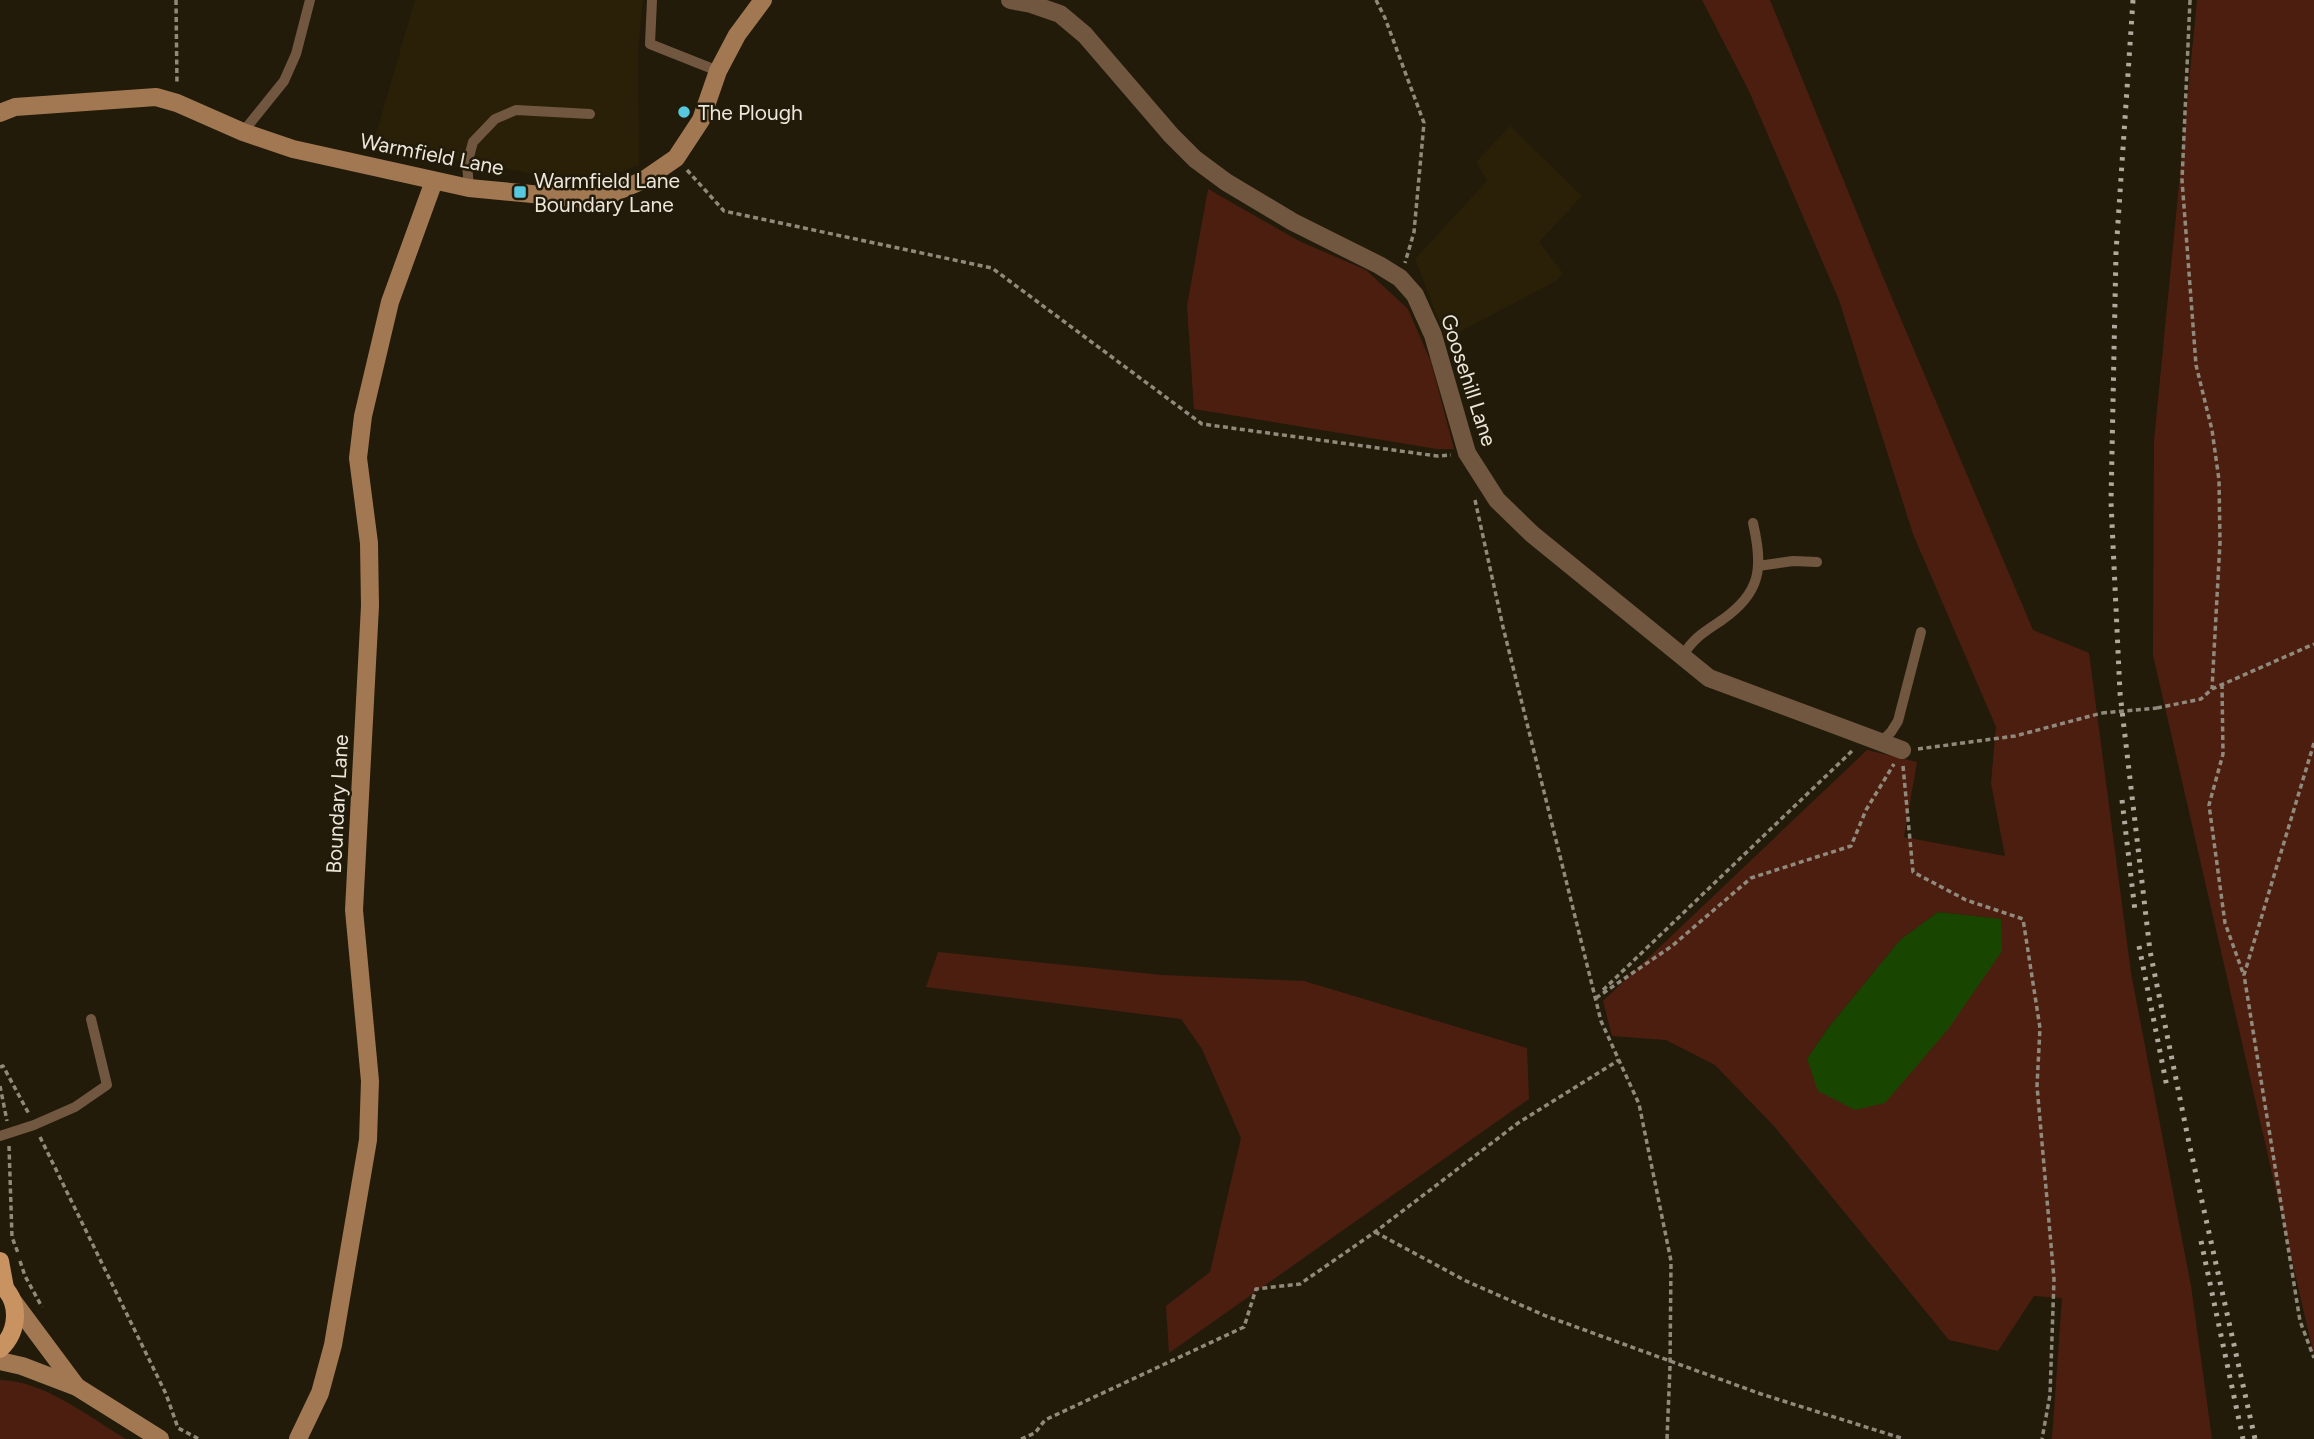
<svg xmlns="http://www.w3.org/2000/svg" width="2314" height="1439" viewBox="0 0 2314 1439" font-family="Figtree,sans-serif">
  <rect width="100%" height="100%" fill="#221b0a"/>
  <g fill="#2a2008">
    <polygon points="415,0 643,0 638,50 639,165 586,184 373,144"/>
    <polygon points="1510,126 1582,196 1539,242 1563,273 1556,281 1446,339 1415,259 1487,181 1476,162"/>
  </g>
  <g fill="#4c1e10" fill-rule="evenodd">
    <path d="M1702,0h68l113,277 150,353 56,23 42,320 60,313 21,153h-160l10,-141 -28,-2 -36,55 -49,-11 -175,-214 -59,-61 -49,-25 -54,-4 -9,-35 264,-251 50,12 -13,75 101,19 -14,-73 5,-56 -83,-193 -74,-234 -90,-209zM1938,912l62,7 -193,140 21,-31 72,-88z"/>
    <polygon points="2197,0 2314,0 2314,1356 2153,655 2154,441"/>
    <polygon points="1208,189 1299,241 1366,270 1408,309 1431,362 1454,449 1437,449 1194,409 1187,306"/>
    <polygon points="938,952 1162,975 1304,981 1527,1048 1529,1099 1169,1353 1166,1306 1210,1272 1241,1138 1202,1049 1181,1019 926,987"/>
    <path d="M0,1380c43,0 89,37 126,59h-126z"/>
  </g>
  <polygon fill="#184600" points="1938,912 2001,919 2002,951 1949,1028 1885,1103 1855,1110 1818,1091 1807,1059 1828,1028 1900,940"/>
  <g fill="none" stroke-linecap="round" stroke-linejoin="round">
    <g stroke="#8f8a7c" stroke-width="3.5" stroke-dasharray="5 3.5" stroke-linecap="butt">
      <polyline points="176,0 177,85"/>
      <polyline points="1376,0 1385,18 1424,123 1414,232 1405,263"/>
      <polyline points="2190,0 2182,180 2196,365 2212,430 2219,480 2220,542 2212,689"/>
      <polyline points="687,170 724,211 992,268 1202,424 1437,456 1451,455"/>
      <polyline points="1475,500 1503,627 1601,1021 1639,1104 1671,1261 1670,1367 1667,1439"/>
      <polyline points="2222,684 2223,754 2209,805 2225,923 2243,973"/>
      <polyline points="2157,708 2201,699 2212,689 2314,644"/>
      <polyline points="2314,743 2244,975 2300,1321 2314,1358"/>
      <polyline points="1918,749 2015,736 2102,713"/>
      <polyline points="1903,766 1913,872 1966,900 2023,919 2040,1028 2037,1086 2054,1279 2050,1395 2042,1439"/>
      <polyline points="1603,990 1852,751"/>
      <polyline points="1596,998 1672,946 1751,878 1851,846 1866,810 1894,764"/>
      <polyline points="0,1067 3,1066 29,1114"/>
      <polyline points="0,1086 7,1121"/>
      <polyline points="40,1137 166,1394 178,1428 199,1439"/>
      <polyline points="9,1146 12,1237 18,1253"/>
      <polyline points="1375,1232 1466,1281 1546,1316 1761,1394 1904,1439"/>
      <polyline points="20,1261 25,1276 42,1307"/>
      <polyline points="1021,1439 1035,1433 1045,1420 1244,1327 1256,1289 1300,1284 1375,1232 1518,1123 1619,1060"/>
    </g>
    <g stroke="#715740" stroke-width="10">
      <polyline points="652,0 650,44 718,71"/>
      <polyline points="243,132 284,81 296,54 310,0"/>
      <polyline points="469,188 467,164 473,142 495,119 516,110 590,114"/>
      <polyline points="1758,566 1793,561 1817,562"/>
      <path d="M1682,657c11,-19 22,-25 40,-37 40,-28 41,-53 31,-97"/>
      <polyline points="1881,742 1891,732 1898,721 1921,632"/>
      <polyline points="0,1136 34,1125 75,1107 107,1085 91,1019"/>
    </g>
    <polyline stroke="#715740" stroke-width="18" points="1010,0 1031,4 1060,14 1085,35 1171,135 1195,159 1226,182 1293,222 1379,265 1400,278 1415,295 1433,335 1467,453 1497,500 1532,534 1709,678 1902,750"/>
    <g stroke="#a27853" stroke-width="18">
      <polyline points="0,113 15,107 156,97 177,103 243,132 293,149 469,188 585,199 613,193 644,180 676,158 701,120 718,71 737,35 763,0"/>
      <polyline points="13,1301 77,1387"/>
      <polyline points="0,1361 22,1366 77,1387 160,1439"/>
      <polyline points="298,1439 320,1393 333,1345 368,1140 370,1081 354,910 370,606 369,543 358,458 363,416 390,302 434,181"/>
    </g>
    <g stroke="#c89261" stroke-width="18">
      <polyline points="0,1261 5,1288"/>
      <path d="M0,1284c21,17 19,47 0,65"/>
    </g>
    <g stroke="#afaa9e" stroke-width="5" stroke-dasharray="3.5 7" stroke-linecap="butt">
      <polyline points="2133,0 2116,252 2111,502 2120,693 2150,951 2189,1143 2255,1439"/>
      <polyline points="2122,800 2135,911"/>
      <polyline points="2139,946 2167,1087"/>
      <polyline points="2201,1241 2243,1439"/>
    </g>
    <polyline stroke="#8f8a7c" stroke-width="3.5" stroke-dasharray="5 3.5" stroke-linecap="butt" points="2102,713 2157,708"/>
  </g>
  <g fill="#56c9e1" stroke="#221b0a" stroke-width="2.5">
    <circle cx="684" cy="112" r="7"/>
    <rect x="513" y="185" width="14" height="14" rx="3.5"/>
  </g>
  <g text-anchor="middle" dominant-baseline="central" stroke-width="5" stroke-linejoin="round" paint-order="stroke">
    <g font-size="21" fill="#ebe7dc" stroke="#221b0a" text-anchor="start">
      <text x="698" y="112">The Plough</text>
      <text x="534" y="180">Warmfield Lane<tspan x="534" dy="24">Boundary Lane</tspan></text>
    </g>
    <g font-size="21" fill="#ebe7dc" stroke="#221b0a">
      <text transform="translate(432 154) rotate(11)">Warmfield Lane</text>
      <text transform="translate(1469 380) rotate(72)">Goosehill Lane</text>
      <text transform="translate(337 804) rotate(-87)">Boundary Lane</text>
    </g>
  </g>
</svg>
